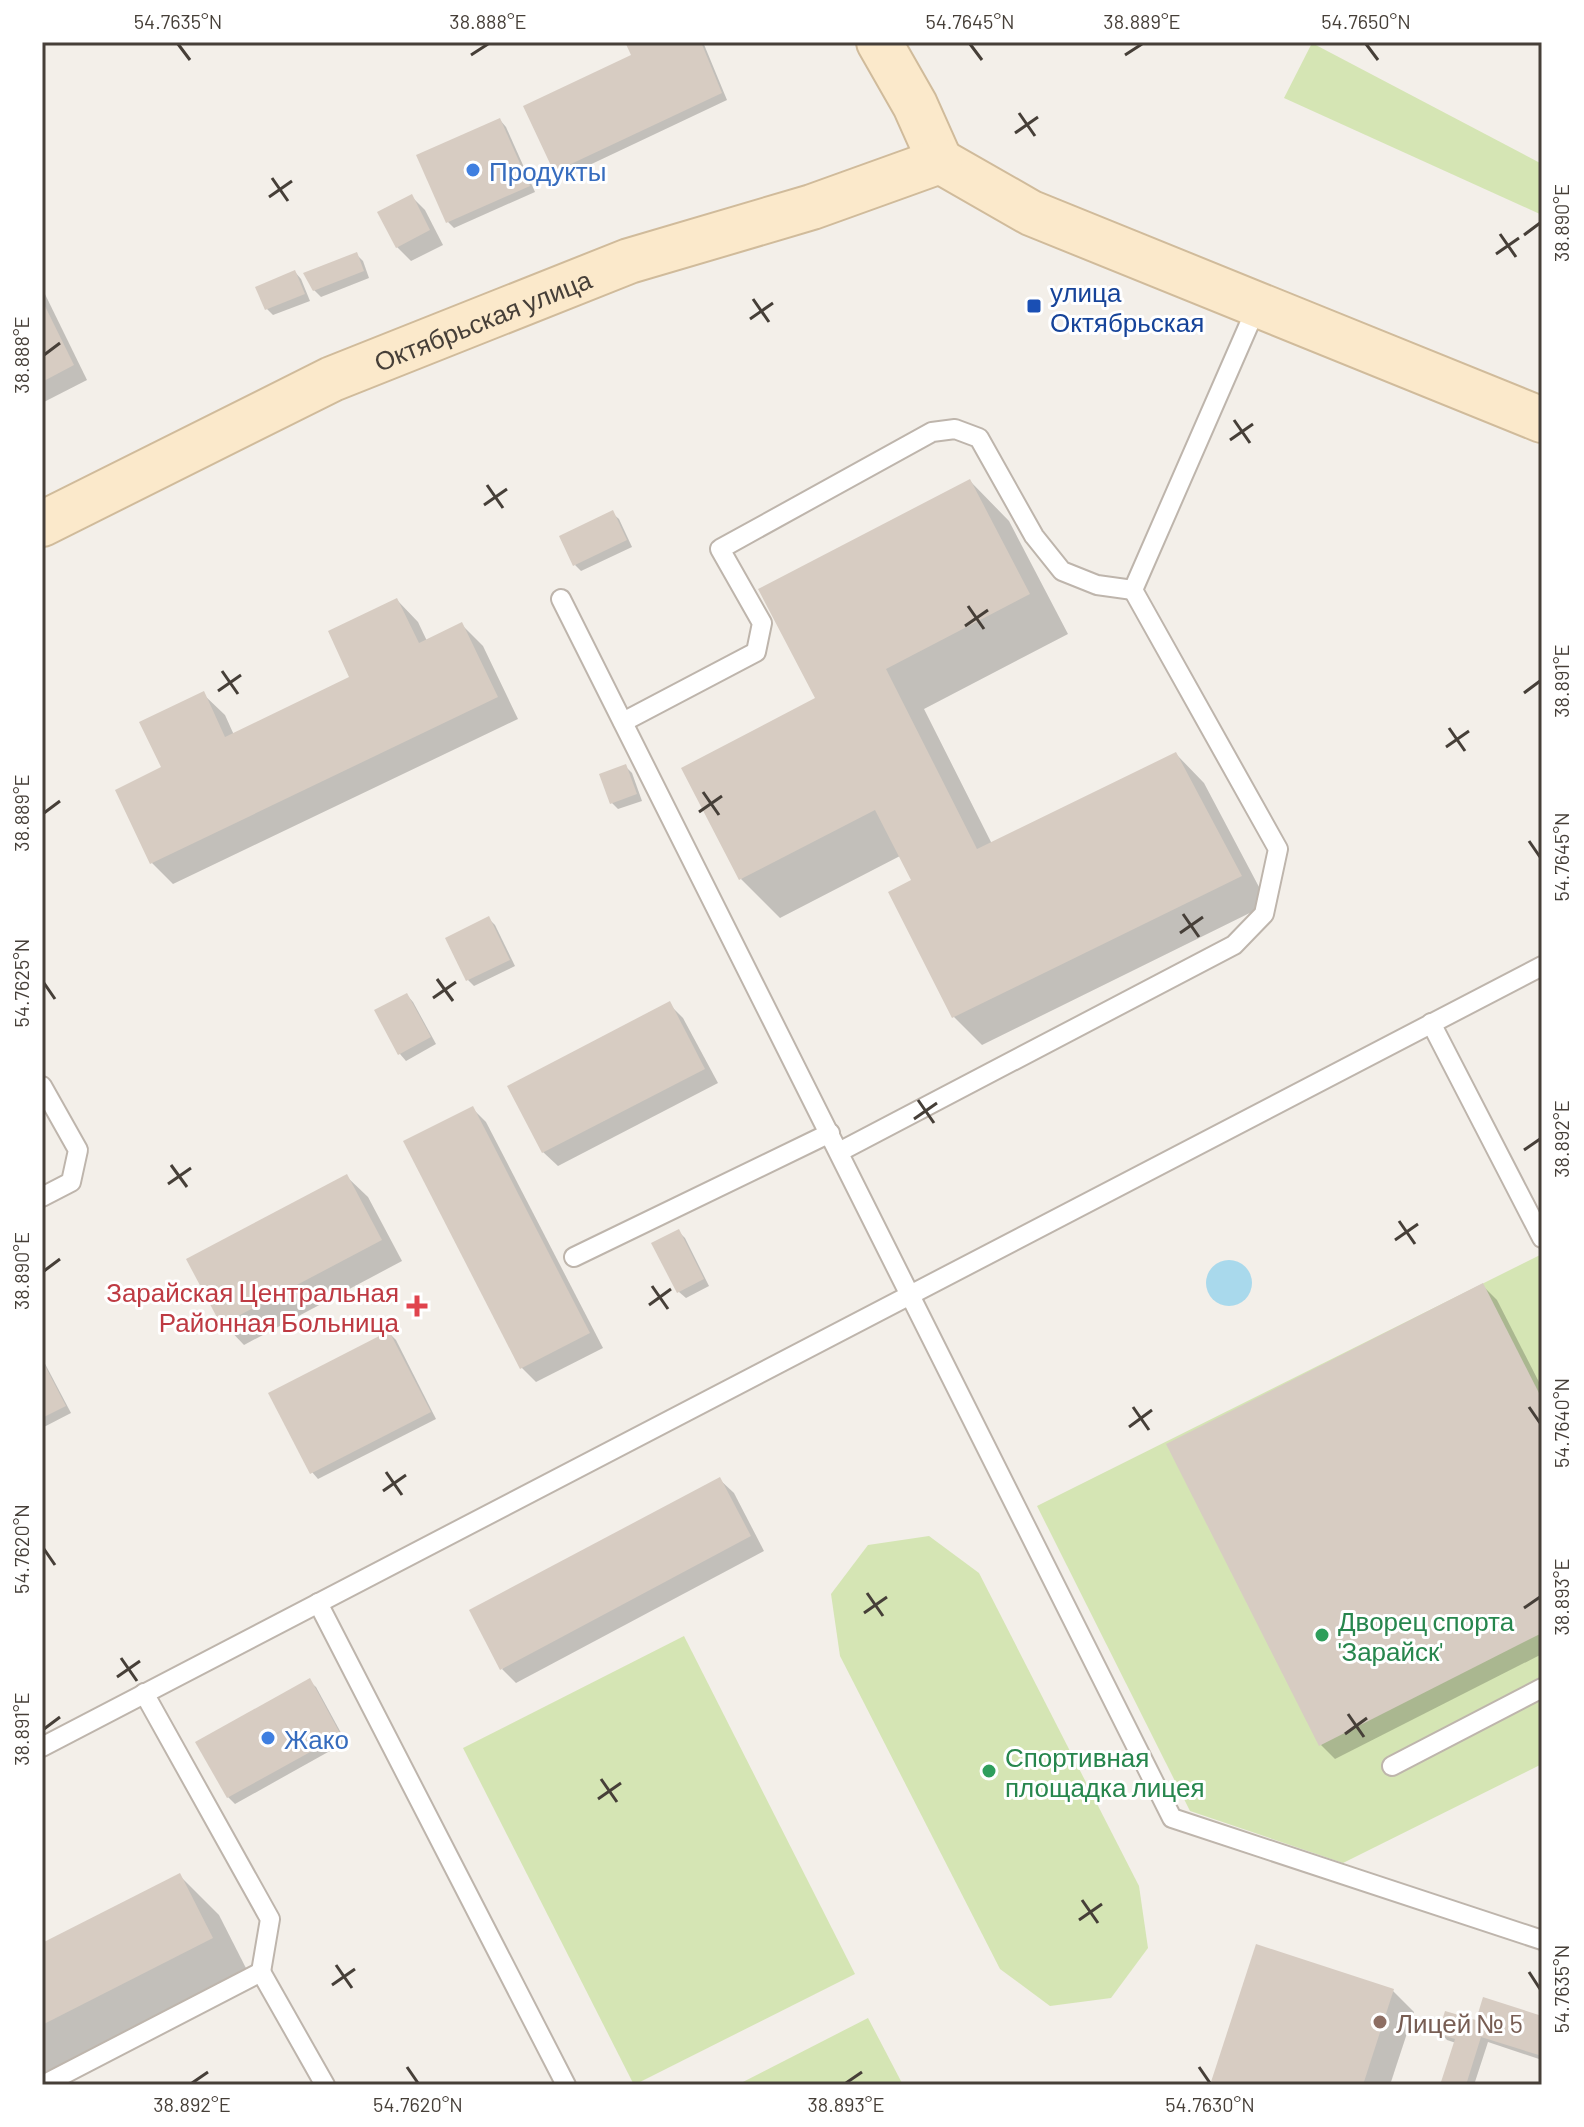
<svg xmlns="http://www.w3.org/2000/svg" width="1584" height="2127" viewBox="0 0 1584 2127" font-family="Barlow,sans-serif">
  <rect width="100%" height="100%" fill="#f3efe9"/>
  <g fill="#d5e5b4">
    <polygon points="1312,43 1542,164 1542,215 1284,98"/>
    <polygon points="1542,1254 1542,1764 1343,1863 1190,1811 1037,1506"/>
    <polygon points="929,1536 979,1573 1139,1886 1148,1948 1111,1998 1050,2006 1000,1969 840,1656 831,1594 868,1545"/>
    <polygon points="684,1636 855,1974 634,2085 463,1748"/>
    <polygon points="868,2018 903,2085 737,2085"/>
  </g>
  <circle fill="#a9d9ec" cx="1229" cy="1283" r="23"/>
  <g fill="#0003">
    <polygon points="627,42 703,42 727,100 562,178 556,171 525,107 633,56"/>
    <polygon points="500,120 506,127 535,192 454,228 448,222"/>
    <polygon points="411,196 425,210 443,245 411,261 397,247"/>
    <polygon points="356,254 363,261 369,278 321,297 314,290"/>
    <polygon points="295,272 301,279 310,301 273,315 267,309"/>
    <polygon points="42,288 87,380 42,403"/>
    <polygon points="970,481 1009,521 1068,634 924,709 992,844 1176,754 1204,783 1268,904 982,1045 954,1017 891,893 913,881 900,856 780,918 741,879 818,699"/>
    <polygon points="612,513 619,519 632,547 581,571 575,565"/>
    <polygon points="397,600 418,622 427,641 462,625 483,646 518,719 173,884 152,863 164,768 203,694 225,715 234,735 352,678"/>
    <polygon points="625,766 632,773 642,801 618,809 612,803"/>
    <polygon points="488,918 495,925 515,966 474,986 468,980"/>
    <polygon points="407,995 413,1002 436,1044 406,1061 400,1054"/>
    <polygon points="669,1004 683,1018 718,1083 558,1166 543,1152"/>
    <polygon points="472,1108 486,1122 603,1348 536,1382 522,1368 406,1142"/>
    <polygon points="346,1176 368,1197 402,1261 244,1345 223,1323"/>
    <polygon points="678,1231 685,1238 709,1286 686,1298 679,1292"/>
    <polygon points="1483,1286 1497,1300 1542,1388 1542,1654 1335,1759 1321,1745"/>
    <polygon points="389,1333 396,1340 436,1419 318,1479 312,1472"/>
    <polygon points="42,1358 71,1413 42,1428"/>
    <polygon points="719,1479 734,1493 764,1551 516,1683 502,1669"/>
    <polygon points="309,1681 316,1687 346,1742 235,1804 228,1797"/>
    <polygon points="180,1876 219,1915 251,1978 42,2084 42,1946"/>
    <polygon points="1393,1991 1414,2012 1390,2085 1212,2085"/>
    <polygon points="1542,2018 1542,2060 1488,2042 1474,2085 1443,2085 1456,2043 1447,2040 1441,2033"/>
  </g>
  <g fill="#d7ccc2">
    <polygon points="625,42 701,42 722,93 554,172 523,106 631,55"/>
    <polygon points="500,118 530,186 446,223 416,155"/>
    <polygon points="412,194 430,230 396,248 377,212"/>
    <polygon points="357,252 364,271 313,291 303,273"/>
    <polygon points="295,270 305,294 265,310 255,287"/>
    <polygon points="42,300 74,365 42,382"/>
    <polygon points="970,479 1030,594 886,669 977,849 1176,752 1242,876 952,1018 888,892 911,880 875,810 739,880 681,768 815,698 758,589"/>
    <polygon points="613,510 627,540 573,566 559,536"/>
    <polygon points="397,598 419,643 462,622 498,697 150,864 115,790 161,767 139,722 204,691 225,737 349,677 328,631"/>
    <polygon points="626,764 637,794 610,804 599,774"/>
    <polygon points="489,916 510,960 466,981 445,938"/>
    <polygon points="407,993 431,1037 398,1055 374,1010"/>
    <polygon points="670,1001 705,1069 542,1153 507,1086"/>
    <polygon points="473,1106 590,1333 520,1369 403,1141"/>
    <polygon points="347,1174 382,1240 221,1325 186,1259"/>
    <polygon points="679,1229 704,1279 677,1293 651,1243"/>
    <polygon points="1483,1283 1542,1399 1542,1633 1319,1746 1166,1444"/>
    <polygon points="389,1331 431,1412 310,1474 268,1393"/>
    <polygon points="42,1360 66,1406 42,1418"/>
    <polygon points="720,1477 751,1536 500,1670 469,1610"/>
    <polygon points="310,1678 341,1735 227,1798 195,1742"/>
    <polygon points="180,1873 213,1938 42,2025 42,1943"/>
    <polygon points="1256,1944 1394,1989 1363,2085 1210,2085"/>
    <polygon points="1483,1997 1542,2016 1542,2056 1481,2037 1466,2085 1440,2085 1455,2039 1438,2034 1445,2011 1476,2020"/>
  </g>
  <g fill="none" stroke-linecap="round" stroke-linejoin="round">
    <g stroke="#beb5ac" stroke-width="22">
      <g id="lane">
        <polyline points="561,599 1172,1818 1542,1940"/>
        <polyline points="623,722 756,652 762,623 720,549 932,432 955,429 979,438 1034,536 1062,571 1097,585 1133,590"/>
        <polyline points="1431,1023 1542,1238"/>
        <polyline points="42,1086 78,1150 71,1182 42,1197"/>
        <polyline points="839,1152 1234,945 1264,914 1278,849 1133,590 1258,304"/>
        <polyline points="574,1257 830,1133"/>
        <polyline points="318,1603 566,2085"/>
        <polyline points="144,1693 270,1919 261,1972"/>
        <polyline points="42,1747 1542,966"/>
        <polyline points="1392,1766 1542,1688"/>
        <polyline points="43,2085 261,1972 325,2085"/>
      </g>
    </g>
    <g stroke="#d0bb9b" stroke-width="48">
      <g id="secondary">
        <polyline points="879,42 915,105 940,161"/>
        <polyline points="940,161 1031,213 1542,420"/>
        <path id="s1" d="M42,524l290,-145 297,-118 183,-54 128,-46"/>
      </g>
    </g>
    <use href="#lane" stroke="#fff" stroke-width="18"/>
    <use href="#secondary" stroke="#fbe9cb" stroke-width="44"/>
  </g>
  <path fill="none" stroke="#463f38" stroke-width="3" d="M178,44l12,16M970,44l12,16M1366,44l12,16M471,55l17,-11M1125,55l17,-11M1019,113l16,23M1015,133l23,-16M272,178l16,23M269,197l23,-16M1500,234l16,23M1524,235l16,-12M1496,254l23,-16M753,299l16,23M750,319l23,-16M44,355l16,-12M1234,420l16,23M1230,440l23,-16M487,485l16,23M484,505l23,-16M968,606l16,23M965,626l23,-16M222,671l16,23M218,691l23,-16M1524,693l16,-12M1449,728l16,23M1446,747l23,-16M703,792l16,23M699,812l23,-16M44,813l16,-12M1529,841l11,16M1183,914l16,23M1180,933l23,-16M437,979l16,22M44,983l11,16M433,998l23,-16M918,1100l16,23M914,1119l23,-16M1524,1150l16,-11M171,1165l16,22M168,1184l23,-16M1399,1221l16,23M1395,1240l23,-16M44,1271l16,-12M652,1286l16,23M649,1305l22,-16M1133,1407l16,23M1529,1407l11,16M1129,1427l23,-17M386,1472l16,23M383,1491l23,-16M44,1549l11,16M867,1593l16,23M1524,1608l16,-11M864,1613l23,-16M121,1658l16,23M117,1677l23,-16M1348,1714l16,23M44,1729l16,-12M1345,1734l22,-16M601,1779l16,23M598,1799l23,-16M1082,1900l16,23M1079,1920l23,-16M336,1965l16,23M1529,1972l11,17M332,1985l23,-16M407,2067l11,16M1199,2067l11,16M192,2083l16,-11M846,2083l16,-11"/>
  <g fill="#3f7fe0" stroke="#fff" stroke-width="3">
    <circle cx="473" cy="170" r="8"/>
    <circle cx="268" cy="1738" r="8"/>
  </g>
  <rect fill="#1a4fb4" stroke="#fff" stroke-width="3" x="1026" y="298" width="16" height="16" rx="4"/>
  <path fill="#e0444e" stroke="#fff" stroke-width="3" d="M413 1294h8v8h8v8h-8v8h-8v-8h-8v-8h8z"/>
  <g fill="#2e9e5b" stroke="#fff" stroke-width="3">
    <circle cx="1322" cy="1635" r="8"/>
    <circle cx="989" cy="1771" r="8"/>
  </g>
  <circle fill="#8d6e63" stroke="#fff" stroke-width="3" cx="1380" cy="2022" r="8"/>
  <g text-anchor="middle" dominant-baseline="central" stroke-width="6" stroke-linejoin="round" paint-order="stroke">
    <g font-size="26" fill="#366cbe" stroke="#fff" text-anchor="start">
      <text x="489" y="170">Продукты</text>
      <text x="284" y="1738">Жако</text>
    </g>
    <g font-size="26" fill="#164399" stroke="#fff" text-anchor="start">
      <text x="1050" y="291">улица<tspan x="1050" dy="30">Октябрьская</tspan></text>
    </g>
    <g font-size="26" fill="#463f38" stroke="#fff">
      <text stroke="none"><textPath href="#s1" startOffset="486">Октябрьская улица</textPath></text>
    </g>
    <g font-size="26" fill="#be3a42" stroke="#fff" text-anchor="end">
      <text x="399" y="1291">Зарайская Центральная<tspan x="399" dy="30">Районная Больница</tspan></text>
    </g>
    <g font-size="26" fill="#27864d" stroke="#fff" text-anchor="start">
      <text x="1338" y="1620">Дворец спорта<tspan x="1338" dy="30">'Зарайск'</tspan></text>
      <text x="1005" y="1756">Спортивная<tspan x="1005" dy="30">площадка лицея</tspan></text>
    </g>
    <g font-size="26" fill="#785e54" stroke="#fff" text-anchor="start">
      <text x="1396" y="2022">Лицей № 5</text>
    </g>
  </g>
  <rect width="1584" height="2127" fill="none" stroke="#ffffff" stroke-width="88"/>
  <rect x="44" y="44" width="1496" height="2039" fill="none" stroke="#463f38" stroke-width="3"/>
  <g font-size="20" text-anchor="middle" fill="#463f38">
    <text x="178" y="29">54.7635°N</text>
    <text x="488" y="29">38.888°E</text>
    <text x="970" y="29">54.7645°N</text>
    <text x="1142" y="29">38.889°E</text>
    <text x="1366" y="29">54.7650°N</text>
    <text transform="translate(1562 223) rotate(-90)" y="7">38.890°E</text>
    <text transform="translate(22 355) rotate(-90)" y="7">38.888°E</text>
    <text transform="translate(1562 681) rotate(-90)" y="7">38.891°E</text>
    <text transform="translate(22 813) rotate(-90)" y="7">38.889°E</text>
    <text transform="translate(1562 857) rotate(-90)" y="7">54.7645°N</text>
    <text transform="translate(22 983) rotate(-90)" y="7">54.7625°N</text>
    <text transform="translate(1562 1139) rotate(-90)" y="7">38.892°E</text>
    <text transform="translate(22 1271) rotate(-90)" y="7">38.890°E</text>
    <text transform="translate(1562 1423) rotate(-90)" y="7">54.7640°N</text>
    <text transform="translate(22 1549) rotate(-90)" y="7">54.7620°N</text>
    <text transform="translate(1562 1597) rotate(-90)" y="7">38.893°E</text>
    <text transform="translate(22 1729) rotate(-90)" y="7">38.891°E</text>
    <text transform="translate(1562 1989) rotate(-90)" y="7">54.7635°N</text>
    <text x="192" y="2112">38.892°E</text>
    <text x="418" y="2112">54.7620°N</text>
    <text x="846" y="2112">38.893°E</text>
    <text x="1210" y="2112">54.7630°N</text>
  </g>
</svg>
